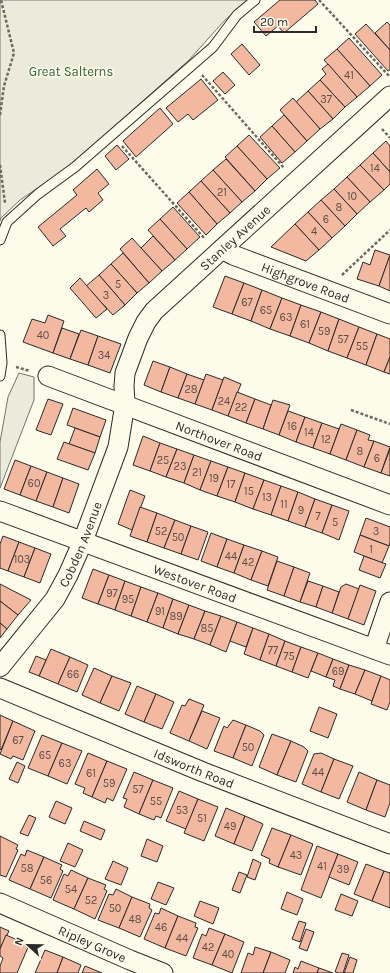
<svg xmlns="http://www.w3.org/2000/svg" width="390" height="973" viewBox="0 0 390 973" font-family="Karla,sans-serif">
  <rect width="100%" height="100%" fill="#fdfbea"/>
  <g fill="#ecebdb" stroke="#74746e">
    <polygon points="0,0 248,0 225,20 189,60 66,169 20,200 1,218 0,221"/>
    <polygon points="19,373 34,377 34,400 0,488 0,442 8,397"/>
  </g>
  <g fill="#f2b8a0" stroke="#2b2b2b">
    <polygon points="280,0 315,0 318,4 284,33 278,26 266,36 254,22"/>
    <polygon points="387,22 390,25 390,50 375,33"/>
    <polygon points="366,24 390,50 390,70 388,71 355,34"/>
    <polygon points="349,38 382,75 370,86 337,49"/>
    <polygon points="242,44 260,65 249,75 231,54"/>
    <polygon points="337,49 370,86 357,97 324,60"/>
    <polygon points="328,64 357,97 345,107 320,80 326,74 322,69"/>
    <polygon points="223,72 235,85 225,94 213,81"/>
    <polygon points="201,79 218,100 193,120 188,114 178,122 166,108"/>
    <polygon points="320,80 345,107 333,119 308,91"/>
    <polygon points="308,91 333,119 320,129 296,102"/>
    <polygon points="293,98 320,129 307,141 280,110"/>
    <polygon points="160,108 173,124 136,157 123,141"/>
    <polygon points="284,115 307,141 295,152 272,126"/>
    <polygon points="272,126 295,152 282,163 260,137"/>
    <polygon points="249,135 280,168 267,179 237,146"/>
    <polygon points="386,141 390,146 390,172 373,153"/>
    <polygon points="117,145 129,159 116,170 105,156"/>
    <polygon points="237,146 267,179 255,191 225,157"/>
    <polygon points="373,153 390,172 390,184 384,190 360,165"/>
    <polygon points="226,159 255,191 242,202 213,170"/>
    <polygon points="360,165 384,190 370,202 347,177"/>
    <polygon points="97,169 109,184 98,193 103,200 89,212 86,208 60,229 66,236 53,246 38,227 77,195 73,190"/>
    <polygon points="213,170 242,202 230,213 201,181"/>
    <polygon points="347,177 370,202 357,214 334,189"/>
    <polygon points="201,181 230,213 217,224 189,192"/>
    <polygon points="334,189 357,214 345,226 321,200"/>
    <polygon points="189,192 217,224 206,235 177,203"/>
    <polygon points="321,200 345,226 332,238 308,212"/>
    <polygon points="173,207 200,237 187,249 160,219"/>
    <polygon points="308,212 332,238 319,250 295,224"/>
    <polygon points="160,219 187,249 175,260 148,230"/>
    <polygon points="295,224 319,250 306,261 271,247"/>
    <polygon points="153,236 175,260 162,271 141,248"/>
    <polygon points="132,238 162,271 149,283 120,249"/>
    <polygon points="375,250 390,255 379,286 357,279 363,262 370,265"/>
    <polygon points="123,253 149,283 137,293 111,264"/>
    <polygon points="390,255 390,291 379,286"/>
    <polygon points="111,264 137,293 125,305 99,275"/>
    <polygon points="99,275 125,305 113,315 86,286"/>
    <polygon points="225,276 244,283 232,314 213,307"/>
    <polygon points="80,278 107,309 96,318 70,288"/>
    <polygon points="244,283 262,290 251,321 232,314"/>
    <polygon points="262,290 282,298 270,329 251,321"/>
    <polygon points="282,298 301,305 290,336 270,329"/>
    <polygon points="301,305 321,312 309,343 290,336"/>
    <polygon points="321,312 339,319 328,351 309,343"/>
    <polygon points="48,315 64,321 53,353 23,342 32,319 45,323"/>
    <polygon points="339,319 359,327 347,358 328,351"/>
    <polygon points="359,327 377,334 366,365 347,358"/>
    <polygon points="62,328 79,334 70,359 53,353"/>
    <polygon points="81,330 98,336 88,365 70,359"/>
    <polygon points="377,334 390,339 390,357 384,372 366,365"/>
    <polygon points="98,336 121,344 110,373 88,365"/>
    <polygon points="390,357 390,374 384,372"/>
    <polygon points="153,361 170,367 161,392 144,385"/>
    <polygon points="170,367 187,374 178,398 161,392"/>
    <polygon points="187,374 204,380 195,404 178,398"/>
    <polygon points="206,374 223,380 212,410 195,404"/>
    <polygon points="224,377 241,384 228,416 212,410"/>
    <polygon points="237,392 255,399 246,423 228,416"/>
    <polygon points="48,399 63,404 51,435 36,430"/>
    <polygon points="255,399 271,405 263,429 246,423"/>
    <polygon points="273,400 290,405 279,435 263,429"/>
    <polygon points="73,408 106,420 100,437 67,425"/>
    <polygon points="288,411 305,417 296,442 279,435"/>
    <polygon points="305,417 322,423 313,448 296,442"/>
    <polygon points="322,423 339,429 330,454 313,448"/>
    <polygon points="341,424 357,430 346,460 330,454"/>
    <polygon points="75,428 100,437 95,453 69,444"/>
    <polygon points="357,430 370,435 368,440 374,441 364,467 346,460"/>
    <polygon points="143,436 160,443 150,471 133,465"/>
    <polygon points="374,441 390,447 381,473 364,467"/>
    <polygon points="64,442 95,453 88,470 57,459"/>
    <polygon points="160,443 177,449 166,477 150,471"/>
    <polygon points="177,449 194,455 184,483 166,477"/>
    <polygon points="390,449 390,476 381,473"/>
    <polygon points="194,455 211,461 200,490 184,483"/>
    <polygon points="15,460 31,466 20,495 4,489"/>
    <polygon points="211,461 228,467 217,496 200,490"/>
    <polygon points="31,466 47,472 36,501 20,495"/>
    <polygon points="228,467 245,473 235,502 217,496"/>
    <polygon points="47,472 63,478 53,507 36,501"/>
    <polygon points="245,473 264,480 253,509 235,502"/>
    <polygon points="63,478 79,484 69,513 53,507"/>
    <polygon points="264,480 281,486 271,515 253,509"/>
    <polygon points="281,486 298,492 288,521 271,515"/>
    <polygon points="130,490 145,496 132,530 118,524"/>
    <polygon points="298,492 315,499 305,527 288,521"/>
    <polygon points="315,499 332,505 322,533 305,527"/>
    <polygon points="332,505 349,511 339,540 322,533"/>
    <polygon points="140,507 157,513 147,542 130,536"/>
    <polygon points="157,513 175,520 164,548 147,542"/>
    <polygon points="366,518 390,527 390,542 389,546 360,535"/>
    <polygon points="175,520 191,526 181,554 164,548"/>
    <polygon points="191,526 208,532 198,560 181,554"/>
    <polygon points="211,533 227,539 217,567 201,561"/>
    <polygon points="360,535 389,546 382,563 354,552"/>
    <polygon points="3,536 19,542 8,571 0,568 0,544"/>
    <polygon points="227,539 244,545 234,573 217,567"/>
    <polygon points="19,542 35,548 24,577 8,571"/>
    <polygon points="244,545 262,551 251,580 234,573"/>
    <polygon points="35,548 51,554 40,583 24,577"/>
    <polygon points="262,551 278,557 268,586 251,580"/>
    <polygon points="364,556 386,564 380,578 359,570"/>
    <polygon points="277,561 294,567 284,596 267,590"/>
    <polygon points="294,567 310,573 300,602 284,596"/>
    <polygon points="93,569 109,575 98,604 82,598"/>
    <polygon points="109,575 125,581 115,610 98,604"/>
    <polygon points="125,581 141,587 131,616 115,610"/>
    <polygon points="308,581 323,586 316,607 300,602"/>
    <polygon points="0,584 31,600 18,615 0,601"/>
    <polygon points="346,584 359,589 348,619 332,613 341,587"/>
    <polygon points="360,585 376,591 364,625 348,619"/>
    <polygon points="323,586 339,592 332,613 316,607"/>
    <polygon points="141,587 158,593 147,622 131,616"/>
    <polygon points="158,593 173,599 163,628 147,622"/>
    <polygon points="173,599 189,605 178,634 163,628"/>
    <polygon points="0,601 18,615 7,629 0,623"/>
    <polygon points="189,605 205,611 194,639 178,634"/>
    <polygon points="205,611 221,616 210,645 194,639"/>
    <polygon points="221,616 237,622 226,652 210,645"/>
    <polygon points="237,622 253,628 246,647 230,641"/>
    <polygon points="0,623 7,629 0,638"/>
    <polygon points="253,628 269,634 260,660 244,654"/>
    <polygon points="269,634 285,641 276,666 260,660"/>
    <polygon points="285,641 301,647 292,672 276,666"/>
    <polygon points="301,647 318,653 308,678 292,672"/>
    <polygon points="51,649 70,657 58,684 39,676"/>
    <polygon points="318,653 333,659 326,677 311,671"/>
    <polygon points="36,656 46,660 39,676 29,672"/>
    <polygon points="70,657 88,665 77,692 58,684"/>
    <polygon points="333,659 349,665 340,689 333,686 335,680 326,677"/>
    <polygon points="349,665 365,670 355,694 340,689"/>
    <polygon points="94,668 112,676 100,703 82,695"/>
    <polygon points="365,670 381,676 372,701 355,694"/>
    <polygon points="112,676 131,683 119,711 100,703"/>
    <polygon points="381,676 390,680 390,702 387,710 371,704"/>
    <polygon points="137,686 156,694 144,722 125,714"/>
    <polygon points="156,694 174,702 162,729 144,722"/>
    <polygon points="189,699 204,705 189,741 170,733 182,705 185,706"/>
    <polygon points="319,707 337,714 328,738 310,731"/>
    <polygon points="202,711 220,718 207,749 189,741"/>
    <polygon points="0,715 13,721 1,750 0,749"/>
    <polygon points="233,720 246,725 233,758 214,751 224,726 227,728"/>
    <polygon points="13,721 35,731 23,760 13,756 11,759 0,754"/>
    <polygon points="246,725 260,731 264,735 252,766 233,758"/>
    <polygon points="272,734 291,741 277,775 259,767"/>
    <polygon points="42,735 62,743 48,776 28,768"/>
    <polygon points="291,741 304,747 308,751 296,782 277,775"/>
    <polygon points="62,743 82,751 67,784 48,776"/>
    <polygon points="88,753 107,761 92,797 83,793 85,788 75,784"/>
    <polygon points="321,753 334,759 321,792 302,784 314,754"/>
    <polygon points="334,759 353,766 339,799 321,792"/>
    <polygon points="107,761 127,769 113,801 107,798 105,803 92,797"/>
    <polygon points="17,762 25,766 18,783 9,779"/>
    <polygon points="134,772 153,780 139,814 124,807 127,799 123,798"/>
    <polygon points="359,772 377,780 366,810 347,802"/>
    <polygon points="153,780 173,788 161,818 156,816 154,820 139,814"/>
    <polygon points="377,780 390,785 390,803 385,817 366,810"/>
    <polygon points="179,791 198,799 186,829 166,821"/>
    <polygon points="198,799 218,807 204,841 184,833"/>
    <polygon points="56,801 72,808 65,824 49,817"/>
    <polygon points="226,808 245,816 234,844 215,836"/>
    <polygon points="29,815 36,818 28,836 20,833"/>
    <polygon points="245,816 263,824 252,851 234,844"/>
    <polygon points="84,821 105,830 101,840 80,831"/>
    <polygon points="272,828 291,835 278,867 269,863 270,859 261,855"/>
    <polygon points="291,835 313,844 301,875 278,867"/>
    <polygon points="0,836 18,845 16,849 18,850 6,877 0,875"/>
    <polygon points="147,839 163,846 157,862 141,856"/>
    <polygon points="68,843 83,850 75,867 60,861"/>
    <polygon points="317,846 338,854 321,898 301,890"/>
    <polygon points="27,850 44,857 30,889 9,880 21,854 25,856"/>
    <polygon points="338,854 358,862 349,885 329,877"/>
    <polygon points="44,857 62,865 60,869 63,871 51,898 30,889"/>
    <polygon points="253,859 261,863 255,880 247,877"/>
    <polygon points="113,861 128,868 121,885 105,879"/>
    <polygon points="366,864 384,871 372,901 354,894"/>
    <polygon points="71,870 88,878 74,909 53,900 64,874 68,876"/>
    <polygon points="384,871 390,873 390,908 372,901"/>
    <polygon points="239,872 247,875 240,893 232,890"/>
    <polygon points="88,878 106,885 104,889 107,891 95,919 74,909"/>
    <polygon points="158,882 174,888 166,905 151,899"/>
    <polygon points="116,889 132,897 119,928 98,920 109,894 113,895"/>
    <polygon points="287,892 303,899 297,915 281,909"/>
    <polygon points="341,894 358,901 352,916 335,910"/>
    <polygon points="132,897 150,904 149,908 152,910 140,937 119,928"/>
    <polygon points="200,901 219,908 213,924 194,916"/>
    <polygon points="161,908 178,916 165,948 144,939 155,913 159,914"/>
    <polygon points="178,916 196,923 195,927 198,928 186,956 165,948"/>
    <polygon points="299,921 306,923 300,942 292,939"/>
    <polygon points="0,927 9,931 0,949"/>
    <polygon points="209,928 225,934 212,965 193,958 202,934 206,936"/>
    <polygon points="306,929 314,932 307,951 299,948"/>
    <polygon points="225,934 244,942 232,973 212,965"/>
    <polygon points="6,935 29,945 17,973 0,973 0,966 3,958 0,956 0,949"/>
    <polygon points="255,947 271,952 263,973 241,973 248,953 253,955"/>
    <polygon points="45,950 63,957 57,973 35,973"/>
    <polygon points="271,952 290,960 285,973 263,973"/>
    <polygon points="342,953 349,955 343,973 339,973 335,972"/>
    <polygon points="63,957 81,965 78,973 57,973"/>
    <polygon points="350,957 357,960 353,973 344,973"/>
    <polygon points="301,961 319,968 317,973 293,973 295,967 298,969"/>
    <polygon points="85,966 102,973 82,973"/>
    <polygon points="319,968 333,973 317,973"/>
  </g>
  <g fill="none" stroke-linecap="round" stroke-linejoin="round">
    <g stroke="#2b2b2b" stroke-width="11">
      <g id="service">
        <polyline points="0,240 7,222 38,194 75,167 213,47 237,15 255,0"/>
        <polyline points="0,335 2,363 0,376"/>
      </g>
    </g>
    <g stroke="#2b2b2b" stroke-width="21">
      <g id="minor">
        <path id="s1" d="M222,249l11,6 157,59"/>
        <path id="s2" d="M48,376l342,129"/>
        <path id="s3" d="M0,511l390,144"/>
        <polyline points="374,649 390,602"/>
        <path id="s4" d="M0,667l55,-68 13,-24 15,-34 35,-94 7,-43 -1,-18 1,-13 13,-35 8,-16 8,-11 236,-215"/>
        <path id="s5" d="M0,688l203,84 187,72"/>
        <path id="s6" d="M0,903l130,57 33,13"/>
      </g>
    </g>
    <g stroke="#6a6964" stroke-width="2.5" stroke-dasharray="3 2" stroke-linecap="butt">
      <polyline points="319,0 390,77"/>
      <polyline points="202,75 284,168"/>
      <polyline points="0,115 4,86 14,53 1,0"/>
      <polyline points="382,129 390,138"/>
      <polyline points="122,146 205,239"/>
      <polyline points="0,165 5,203"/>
      <polyline points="342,275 390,230"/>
      <polyline points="16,367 30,371"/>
      <polyline points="351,410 390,424"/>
    </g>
    <use href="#service" stroke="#fdfbea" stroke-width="9"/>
    <use href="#minor" stroke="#fdfbea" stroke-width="19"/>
  </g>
  <g text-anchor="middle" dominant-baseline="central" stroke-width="3" stroke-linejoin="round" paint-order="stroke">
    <g font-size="11" fill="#5d4e48">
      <text x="349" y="75">41</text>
      <text x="326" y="99">37</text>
      <text x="375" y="168">14</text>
      <text x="222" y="192">21</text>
      <text x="352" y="196">10</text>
      <text x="339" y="207">8</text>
      <text x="326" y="219">6</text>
      <text x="314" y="231">4</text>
      <text x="118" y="284">5</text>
      <text x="106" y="295">3</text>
      <text x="247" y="302">67</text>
      <text x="266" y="310">65</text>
      <text x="286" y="317">63</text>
      <text x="305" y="324">61</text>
      <text x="324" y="331">59</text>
      <text x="43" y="335">40</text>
      <text x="343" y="339">57</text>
      <text x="362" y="346">55</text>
      <text x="104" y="355">34</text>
      <text x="191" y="389">28</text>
      <text x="224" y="401">24</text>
      <text x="241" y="407">22</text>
      <text x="292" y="426">16</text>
      <text x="309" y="432">14</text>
      <text x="326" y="439">12</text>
      <text x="360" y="451">8</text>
      <text x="377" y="458">6</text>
      <text x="163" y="460">25</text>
      <text x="180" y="466">23</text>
      <text x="197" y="472">21</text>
      <text x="214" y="478">19</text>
      <text x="34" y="483">60</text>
      <text x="231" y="484">17</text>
      <text x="249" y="491">15</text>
      <text x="267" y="497">13</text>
      <text x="284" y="504">11</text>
      <text x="301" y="510">9</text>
      <text x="318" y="516">7</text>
      <text x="335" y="522">5</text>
      <text x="161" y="531">52</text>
      <text x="376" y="531">3</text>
      <text x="178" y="537">50</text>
      <text x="371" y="549">1</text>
      <text x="231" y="556">44</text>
      <text x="22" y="559">103</text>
      <text x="248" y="562">42</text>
      <text x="112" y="593">97</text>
      <text x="128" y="599">95</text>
      <text x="160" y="611">91</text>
      <text x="176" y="616">89</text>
      <text x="207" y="628">85</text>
      <text x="273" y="650">77</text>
      <text x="289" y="656">75</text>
      <text x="338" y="671">69</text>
      <text x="73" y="674">66</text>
      <text x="18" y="740">67</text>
      <text x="248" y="747">50</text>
      <text x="45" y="755">65</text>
      <text x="65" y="763">63</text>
      <text x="318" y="772">44</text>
      <text x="91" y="773">61</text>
      <text x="109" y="783">59</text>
      <text x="138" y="789">57</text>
      <text x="156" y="801">55</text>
      <text x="182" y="810">53</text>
      <text x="202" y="818">51</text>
      <text x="230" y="826">49</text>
      <text x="296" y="855">43</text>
      <text x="322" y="866">41</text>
      <text x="27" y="868">58</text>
      <text x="343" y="869">39</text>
      <text x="46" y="880">56</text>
      <text x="71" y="889">54</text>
      <text x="91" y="900">52</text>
      <text x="115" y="908">50</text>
      <text x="135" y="919">48</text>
      <text x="161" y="927">46</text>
      <text x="182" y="938">44</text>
      <text x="208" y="947">42</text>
      <text x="228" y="954">40</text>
    </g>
    <g font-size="13" fill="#34623c" stroke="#fdfbea">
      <text x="71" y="71">Great Salterns</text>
    </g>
    <g font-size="13" fill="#2b2b2b" stroke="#fdfbea">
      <text stroke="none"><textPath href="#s4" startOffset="505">Stanley Avenue</textPath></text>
      <text stroke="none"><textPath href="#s1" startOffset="90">Highgrove Road</textPath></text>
      <text stroke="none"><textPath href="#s2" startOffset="183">Northover Road</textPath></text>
      <text stroke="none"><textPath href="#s4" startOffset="148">Cobden Avenue</textPath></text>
      <text stroke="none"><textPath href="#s3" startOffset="208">Westover Road</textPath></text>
      <text stroke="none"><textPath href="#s5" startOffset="210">Idsworth Road</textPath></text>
      <text stroke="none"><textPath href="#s6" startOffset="101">Ripley Grove</textPath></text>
    </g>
  </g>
  <g transform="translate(28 945) rotate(292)" stroke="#fdfbea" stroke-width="3" paint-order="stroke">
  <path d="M0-3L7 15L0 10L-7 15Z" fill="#2b2b2b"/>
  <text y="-6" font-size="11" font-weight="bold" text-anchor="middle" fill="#2b2b2b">N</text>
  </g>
  <path d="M254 26v6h62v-6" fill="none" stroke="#2b2b2b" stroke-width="2"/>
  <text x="260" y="26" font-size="12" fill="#2b2b2b" stroke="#fdfbea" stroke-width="3" paint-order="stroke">20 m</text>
</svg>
